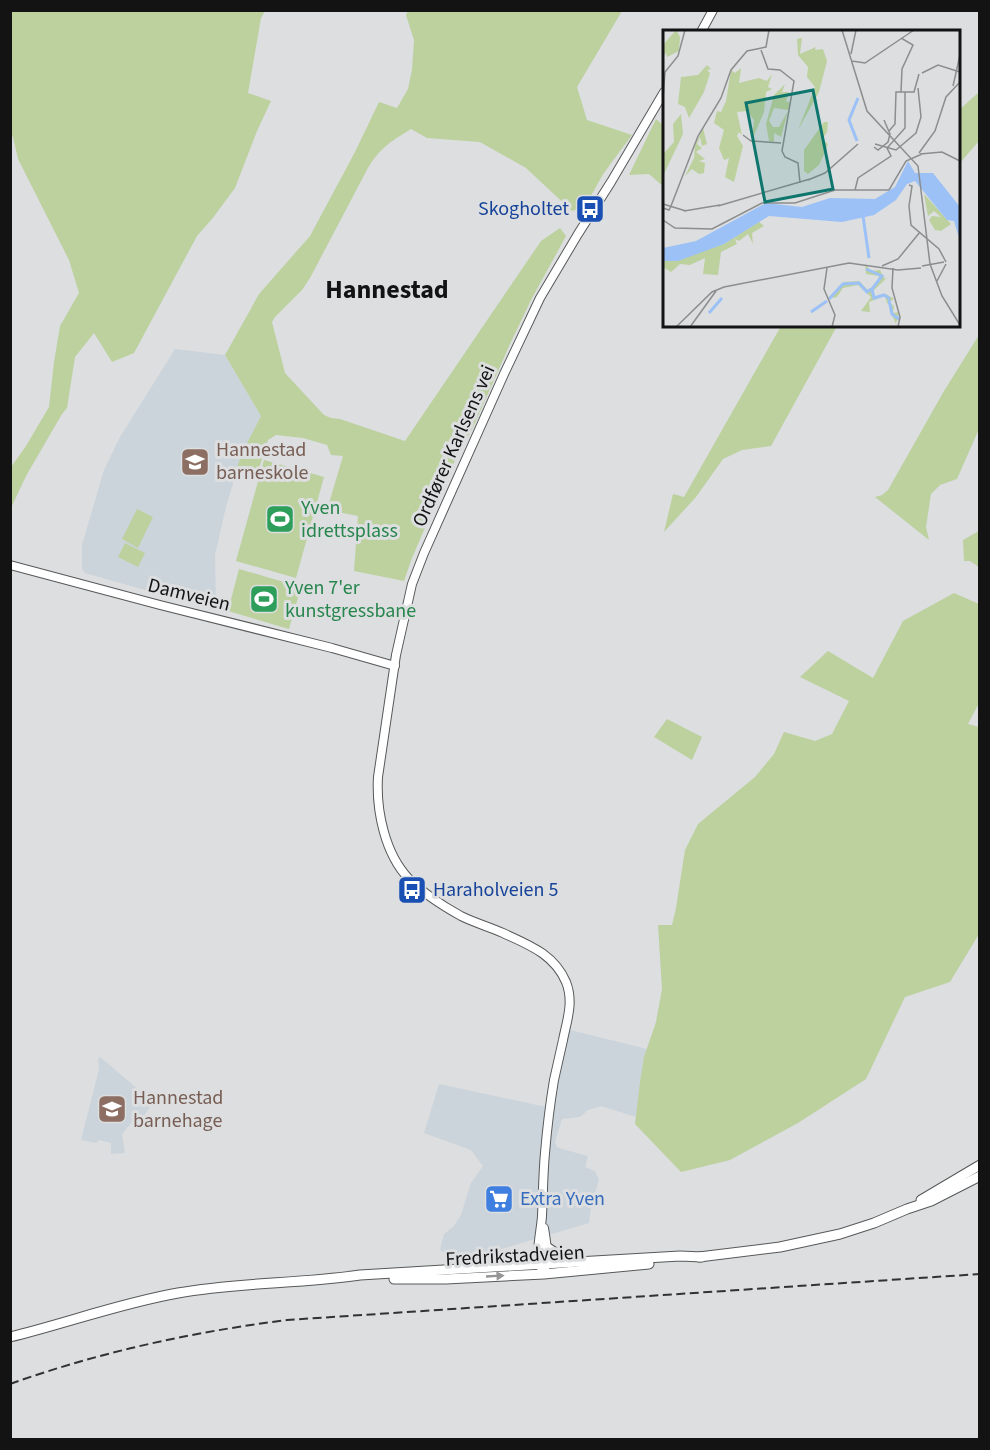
<svg xmlns="http://www.w3.org/2000/svg" width="990" height="1450" viewBox="0 0 990 1450" font-family="'Source Sans 3',sans-serif">
  <rect width="100%" height="100%" fill="#dcdee0"/>
  <g fill="#cbd4db">
    <polygon points="175,349 225,355 261,416 242,453 226,507 215,555 216,610 85,573 82,569 82,545 104,470 120,437"/>
    <polygon points="566,1029 647,1049 644,1057 636,1117 601,1106 588,1110 580,1117 562,1119 555,1142 557,1147 562,1149 588,1156 585,1167 595,1171 599,1179 591,1207 589,1223 481,1255 447,1255 440,1250 444,1234 453,1227 461,1215 471,1183 483,1166 471,1150 424,1133 439,1084 551,1108"/>
    <polygon points="100,1057 153,1102 138,1125 132,1122 122,1134 125,1153 111,1154 111,1143 99,1140 96,1143 81,1140 99,1069 98,1059"/>
  </g>
  <g fill="#bcd19e">
    <polygon points="11,10 265,11 261,18 248,93 271,101 257,131 235,188 212,219 197,236 134,353 112,362 94,333 75,357 67,408 62,414 26,476 11,508 11,467 26,446 49,407 54,362 60,326 79,293 69,260 18,159 13,137 11,135"/>
    <path d="M408,11h214l-45,76 10,33 45,15c-9,12 -19,25 -28,38 -8,12 -16,35 -32,38l-46,-43 -46,-26 -53,-4 -16,-9c-19,12 -29,17 -42,37l-59,112 -8,12 -27,27 -3,5 13,51 39,42 7,3 9,1 65,22 136,-200 19,-13 6,8 -35,64 -21,44 -36,81 -25,47 -37,86 -8,23 -50,-10 4,-55 -31,-6 16,-54 -12,-1 -4,-10 -24,-7 -27,-3 -8,5 -11,35 -21,-4 6,-18 19,-37 -36,-61 34,-61 51,-58 45,-84 24,-50 18,6 11,-19 4,-19 2,-30 -8,-25z"/>
    <polygon points="979,92 979,141 959,164 959,110"/>
    <polygon points="656,119 664,126 664,187 649,174 629,175"/>
    <polygon points="781,326 837,326 771,446 742,450 723,459 696,497 664,532 673,494 684,497"/>
    <polygon points="979,335 979,429 957,479 940,485 931,494 926,527 929,540 875,497 882,495 888,490 944,391"/>
    <polygon points="264,460 324,477 296,578 236,561"/>
    <polygon points="137,509 153,517 138,548 122,539"/>
    <polygon points="979,531 979,567 970,561 964,561 963,540"/>
    <polygon points="125,543 145,553 138,567 118,557"/>
    <polygon points="239,569 301,587 289,629 228,611"/>
    <polygon points="954,593 979,604 979,703 968,724 979,727 979,934 950,982 905,997 866,1079 798,1123 730,1160 681,1172 635,1124 640,1082 644,1057 656,1022 662,989 658,925 672,925 676,908 685,850 698,824 755,777 774,754 784,732 815,741 832,734 849,701 800,677 828,651 873,678 903,621"/>
    <polygon points="667,719 702,737 692,760 654,737"/>
  </g>
  <g fill="none" stroke-linecap="round" stroke-linejoin="round">
    <g stroke="#565859" stroke-width="10">
      <g id="secondary">
        <polyline points="701,32 713,10"/>
        <polyline points="10,565 160,605 332,648 395,666"/>
        <path d="M544,1228c2,13 5,28 1,41"/>
        <polyline points="546,1246 561,1256 577,1262"/>
        <path d="M542,1270c-8,-15 -1,-37 0,-54 1,-21 1,-42 3,-63 2,-24 5,-49 9,-73 3,-13 6,-27 9,-40 4,-20 11,-38 3,-58 -12,-28 -37,-37 -63,-49 -13,-6 -28,-10 -42,-17 -18,-10 -37,-22 -52,-37 -24,-25 -33,-68 -31,-102l18,-122 16,-71 12,-31 80,-179 36,-76 38,-64 33,-52 53,-90"/>
      </g>
    </g>
    <g stroke="#565859" stroke-width="11">
      <g id="primary">
        <polyline points="921,1200 980,1165"/>
        <polyline points="699,1257 780,1247 840,1234 874,1223 907,1209 931,1201 980,1176"/>
        <polyline points="394,1279 446,1279 544,1274 649,1264"/>
        <path d="M10,1337c57,-14 111,-34 168,-44 60,-11 121,-9 182,-18l217,-13 103,-6 22,1"/>
      </g>
    </g>
    <use href="#secondary" stroke="#fff" stroke-width="8"/>
    <use href="#primary" stroke="#fff" stroke-width="9"/>
    <path stroke="#323233" stroke-width="2" stroke-dasharray="9 4.5" stroke-linecap="butt" d="M10,1384c90,-32 182,-52 277,-64l693,-46"/>
  </g>
  <defs><path id="oneway-solid" d="M-6-.8H1V-3.2L6.5 0L1 3.2V.8H-6Z" transform="scale(1.5)"/></defs>
  <use fill="#959595" href="#oneway-solid" transform="translate(495 1276) rotate(-3)"/>
  <defs>
    <g id="bus-square" transform="scale(1.5)"><rect x="-9" y="-9" width="18" height="18" rx="4" fill="#1a4fb4" stroke="#dcdee0"/><path d="M-5-6H5V4H4V6H2V4H-2V6H-4V4H-5ZM-3.5-4V0h7V-4ZM-3.5 1.2v1.5H-2V1.2ZM2 1.2v1.5H3.5V1.2Z" fill="#fff"/></g>
    <g id="school-square" transform="scale(1.5)"><rect x="-9" y="-9" width="18" height="18" rx="4" fill="#8d6e63" stroke="#dcdee0"/><path d="M0-5L7-2L0 1L-7-2ZM-4 1L0 2.5L4 1V4Q0 6-4 4Z" fill="#fff"/></g>
    <g id="stadium-square" transform="scale(1.5)"><rect x="-9" y="-9" width="18" height="18" rx="4" fill="#2e9e5b" stroke="#dcdee0"/><path d="M0-5a6.5 5 0 1 0 0 10a6.5 5 0 1 0 0-10ZM-3.5-1.8h7v3.6h-7Z" fill="#fff"/></g>
    <g id="supermarket-square" transform="scale(1.5)"><rect x="-9" y="-9" width="18" height="18" rx="4" fill="#3f7fe0" stroke="#dcdee0"/><path d="M-6-5.5h2.5l.6 2H6L4.5 2H-2.5L-4.4-4H-6ZM-1.5 3.2a1.3 1.3 0 1 0 .1 0ZM3 3.2a1.3 1.3 0 1 0 .1 0Z" fill="#fff"/></g>
  </defs>
  <g fill-rule="evenodd">
    <use href="#bus-square" x="590" y="209"/>
    <use href="#school-square" x="195" y="462"/>
    <use href="#stadium-square" x="280" y="519"/>
    <use href="#stadium-square" x="264" y="599"/>
    <use href="#bus-square" x="412" y="890"/>
    <use href="#school-square" x="112" y="1109"/>
    <use href="#supermarket-square" x="499" y="1199"/>
  </g>
  <g text-anchor="middle" dominant-baseline="central" stroke-width="6" stroke-linejoin="round" paint-order="stroke">
    <g font-size="20" fill="#164399" stroke="#dcdee0" text-anchor="end">
      <text x="569" y="209">Skogholtet</text>
      <text x="433" y="890" text-anchor="start">Haraholveien 5</text>
    </g>
    <g font-size="20" fill="#131314" stroke="#dcdee0">
      <text transform="translate(454 446) rotate(-66)">Ordfører Karlsens vei</text>
      <text transform="translate(189 595) rotate(14)">Damveien</text>
      <text transform="translate(515 1256) rotate(-3)">Fredrikstadveien</text>
    </g>
    <g font-size="20" fill="#785e54" stroke="#dcdee0" text-anchor="start">
      <text x="216" y="450">Hannestad<tspan x="216" dy="23">barneskole</tspan></text>
      <text x="133" y="1098">Hannestad<tspan x="133" dy="23">barnehage</tspan></text>
    </g>
    <g font-size="20" fill="#27864d" stroke="#dcdee0" text-anchor="start">
      <text x="301" y="508">Yven<tspan x="301" dy="23">idrettsplass</tspan></text>
      <text x="285" y="588">Yven 7'er<tspan x="285" dy="23">kunstgressbane</tspan></text>
    </g>
    <g font-size="20" fill="#366cbe" stroke="#dcdee0" text-anchor="start">
      <text x="520" y="1199">Extra Yven</text>
    </g>
    <g font-size="26" font-weight="bold" fill="#131314" stroke="#dcdee0">
      <text x="387" y="289">Hannestad</text>
    </g>
  </g>
  <g transform="translate(663 30)">
    <rect width="297" height="297" fill="#dcdee0"/>
    <path d="M13,0l4,7 -1,14 -12,6 -1,-5 -3,6v-13zM139,8l-2,16 16,-7 -1,3 8,-1 4,12 -8,31 -21,38 17,-43 -8,-10 1,-10 -10,-12 -1,-16zM44,35l4,4 -4,1 3,3 -6,19 -15,26 -4,-11 -7,-3 3,-27 17,-2zM78,38l-2,15 20,-5 8,3 5,-7 -4,13 4,2 -6,3 -2,20 -12,28 2,-20 -7,-9 -10,1 5,23 -3,-3 -2,4 6,10 -9,36 -9,-5 4,-19 -5,2 -5,-12 5,-18 -10,-7 3,-12 4,1 5,-11 5,-31 4,3zM122,54l-3,8h7l-3,9 5,2 -3,7 -14,-2 -5,13 4,6h6l9,-16 -7,26 -7,-4v9l-5,-1 -3,-17 8,-29zM18,84l2,20 -20,42 1,-23 10,-11 -1,-18zM161,92h4l-1,10 -5,7 6,5 -2,6 -7,15 -11,9 -4,-3v-21zM40,98l4,16 -5,2 -2,-9 -3,7 5,4 -6,4 9,7 -6,2 6,2 -1,10 -5,1 -7,-5 -7,7 9,-18 1,-13zM261,164l27,30 -10,7 -6,-1 -6,-10 3,-4 9,1 -7,-6 -6,5zM96,192l5,4 -12,7 1,11 -5,-10 -9,7 -4,-2 2,5 -16,8 -3,23 -15,-1 2,-16 -15,7 -10,-1 -9,8 -8,-5v-6l61,-17zM202,234l6,7 9,-1 5,9 7,-6 -19,18 2,7 11,-4 8,5 -5,3 5,4 -1,7 6,-1 -3,12 -5,-11 1,-7 -5,-3 -2,-7 -16,6 1,10 -9,-1 10,-14 -13,-12 -15,3 -6,9 -10,2 17,-17 15,-1 9,9 8,-4 3,-10 -13,-2z" fill="#bcd19e"/>
    <path d="M245,131l7,12h18l27,34v34l-6,-20 -7,-1 -32,-39 -8,3 -11,16 -22,15 -32,7 -73,-6 -45,28 -46,17h-15v-13l33,-7 70,-38 36,4 28,-9 45,1 20,-12z" fill="#9cc1f7"/>
    <path fill="none" stroke="#9cc1f7" stroke-width="3" d="M194,111l-8,-21 9,-22M200,186l6,42M203,239l16,7 -10,13 2,9 10,-3 6,4M166,269l14,-15 16,-1 8,9 4,-3M226,270l3,14 7,5M148,282l16,-11M46,283l13,-15"/>
    <path fill="none" stroke="#8c8d8e" stroke-width="1.5" d="M179,0l25,81 51,55 12,98 12,32 18,29M98,20l7,19 12,1 14,11 -12,70 3,6 13,6 2,20M188,24l5,-24M189,31l13,2 49,-33M259,43l16,-8 22,7M290,56l7,-31M238,62l1,-23 11,-24 -12,-7M0,68l2,-26 13,-16 7,-26M226,101l6,-7 1,-32h18l5,-18M80,105l8,6 30,2M212,114l21,6 20,-17 5,-16 -3,-29M211,117l4,3 10,-8 2,-8 -6,-14M256,123l16,-22 11,-34 14,-15M257,124l22,-2 18,9M145,150l17,-7 33,-29M246,155l3,1 -3,20 2,19 28,24 7,13M192,160l3,-12 33,-22 -4,-8 18,-20v-36M0,174l23,7M55,176l92,-27M0,178l6,2 2,-4 27,-70 23,-38 10,-28 16,-19 19,-4 3,-17M21,181l36,-6M0,190l12,8 37,1 50,-26h33l40,-13h54l17,-29 16,-7M219,236l16,-7 22,-27M259,236l22,-4M164,238l-3,21 11,26 -3,12M230,238l-1,20 8,29 -2,10M274,251l9,-17M13,297l36,-35 12,-5 125,-24 49,7 23,-2M27,297l26,-36"/>
    <path fill="#0f766e" fill-opacity="0.15" stroke="#0f766e" stroke-width="3" d="M150,60l20,99 -68,13 -19,-99z"/>
    <rect width="297" height="297" fill="none" stroke="#131314" stroke-width="3"/>
  </g>
  <rect width="990" height="1450" fill="none" stroke="#131314" stroke-width="24"/>
</svg>
